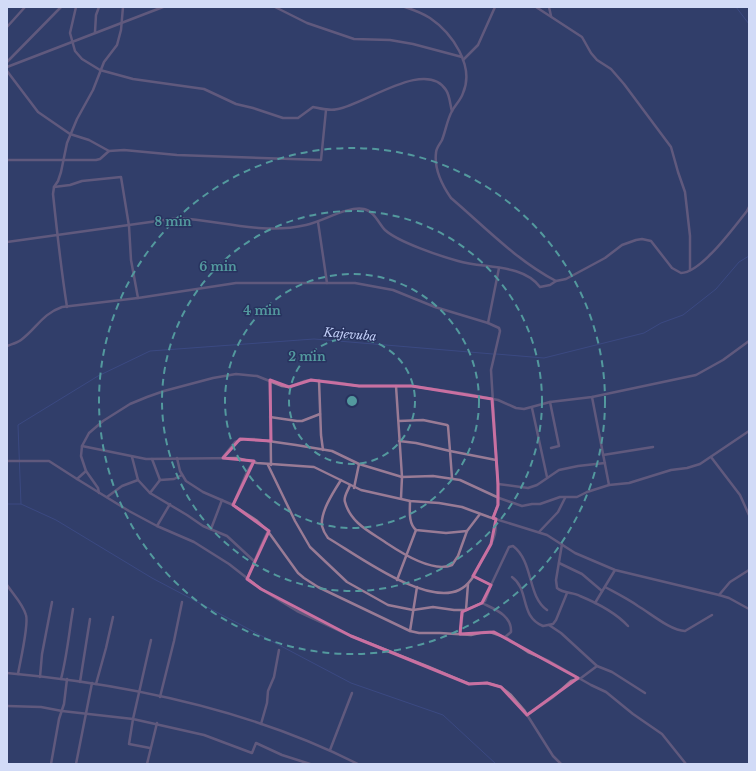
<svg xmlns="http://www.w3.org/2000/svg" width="756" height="771" viewBox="0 0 756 771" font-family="'Libre Baskerville',serif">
  <rect width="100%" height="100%" fill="#323e6a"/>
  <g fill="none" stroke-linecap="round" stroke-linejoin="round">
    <g stroke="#46579f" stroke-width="1">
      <polyline points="736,7 749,24"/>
      <polyline points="496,354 544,358 644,333 661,323 683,315 716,289 739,262 749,256"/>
      <polyline points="7,504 21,504 56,520 152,578 351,683 443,715 496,764"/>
      <polyline points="21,504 18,425 98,376 150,351 314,339 493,354"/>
    </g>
    <g stroke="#997b95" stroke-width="2.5">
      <path d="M76,7l-6,26 5,18 7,8 18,11 33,9 71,10 32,15 17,4 30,10h15l15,-11c9,2 16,4 25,2 26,-4 88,-51 108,-19 4,6 4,15 6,21"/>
      <polyline points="275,7 307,23 354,39 390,40 413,44 462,57"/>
      <path d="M405,7c9,3 17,6 25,11 22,15 45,48 33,75 -2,7 -8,12 -11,18 -5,9 -6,19 -10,29 -2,4 -6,8 -6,13 -2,16 6,32 15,45 34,29 65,62 105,83"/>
      <polyline points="536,7 582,37 591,53 597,60 611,69 624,84 671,147 678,172 685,192 690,236 690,270"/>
      <polyline points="549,7 551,16"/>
      <polyline points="7,27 25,7"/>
      <polyline points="95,32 96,15 99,7"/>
      <polyline points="463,60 478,45 495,7"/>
      <polyline points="7,62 61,7"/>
      <polyline points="7,67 163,7"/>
      <polyline points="7,71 38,112 70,134 89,140 109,151 124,150 177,155 321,160 326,110"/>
      <polyline points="7,160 96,160 100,159 109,151"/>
      <path d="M7,242l172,-24c43,3 84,17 127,7 18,-4 41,-19 58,-16 10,2 15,15 21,21 13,12 55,26 73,31 26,8 64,2 82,26l10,-2 6,-4 10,-2 39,-21 17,-13 14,-5 6,-1 9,2 21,27 9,5c20,0 53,-46 66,-62l2,-4"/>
      <polyline points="327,283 355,283 393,290 435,307 488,323"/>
      <polyline points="138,298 236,283 327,283 318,222"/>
      <path d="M67,307c-6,-38 -10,-75 -14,-113l1,-7 4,-6 3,-9 6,-29 10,-24 16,-29 11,-28 13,-17 4,-15 2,-23"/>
      <path d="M7,346c5,-2 10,-3 14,-6 16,-12 21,-26 41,-33l76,-9 -7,-38 -2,-34 -8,-49 -39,4 -12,4 -16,2"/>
      <polyline points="270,380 271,465"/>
      <polyline points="319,380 321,435 323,450"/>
      <polyline points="396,386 402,477 401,498"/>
      <polyline points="592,397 609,485"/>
      <polyline points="550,402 559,446 551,448"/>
      <polyline points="532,408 547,477"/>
      <polyline points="270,417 297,421 302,421 320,414"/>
      <polyline points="399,421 423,420 447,425 448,426 450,451 496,460"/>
      <polyline points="399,441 416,443 450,451 452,478"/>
      <polyline points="82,446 146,459 237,458 257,463 314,467 361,490 410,501 439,503 462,507 489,517 547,535 575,553 615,570 719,595 729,598 749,609"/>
      <polyline points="603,455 653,447"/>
      <polyline points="132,457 138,480 150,493 187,515 203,526 227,536 254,561"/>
      <polyline points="223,457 235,442 243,439 254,439 296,445 332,451 359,464 402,477 433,476 460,480 499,498 522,506 532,504 540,504 560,497 577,497 587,492 609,485 629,483 671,470 687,468 700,464 749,431"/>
      <polyline points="711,457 740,495 749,515"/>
      <polyline points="177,458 180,471 186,481 203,492 233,505 256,520 267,530 298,573 304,578 318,587 410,631 419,633 440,633 471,635 484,632 490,632 507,638 528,652 549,661 591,685 606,692 633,714 662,734 686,764"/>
      <polyline points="152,459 160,480 174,479 182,475"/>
      <polyline points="7,461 49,461 77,479"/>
      <polyline points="268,465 295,521 310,547 347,582 388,605 413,610 433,607 454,610 466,610 482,603 485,601 491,585 473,576"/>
      <polyline points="86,471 98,488 99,493"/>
      <path d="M341,480c-7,11 -21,32 -19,46 1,4 3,8 6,12 29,17 97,68 131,52 11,-5 16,-16 21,-26 5,-9 11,-17 14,-27 2,-5 2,-12 2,-18"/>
      <polyline points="498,484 528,488 537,485 559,470 578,466 605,463"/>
      <path d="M350,485c-2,6 -7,12 -5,17 6,22 26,30 43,42 15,10 45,29 64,21l6,-9 9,-25 13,-17"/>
      <polyline points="354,488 359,464"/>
      <polyline points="150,493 160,480"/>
      <polyline points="107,497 122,486 138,480"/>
      <path d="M410,501c0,9 -2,22 6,29l30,3 21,-2"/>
      <polyline points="233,505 247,472 253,462"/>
      <polyline points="493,518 498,505 498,484 491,370 500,331 499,328 488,323 499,268"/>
      <polyline points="157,526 170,504"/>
      <polyline points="211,529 222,500"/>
      <polyline points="539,532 558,512 565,498"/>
      <path d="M562,544l-6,36 1,8c7,6 16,4 23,8 17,7 36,17 48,30"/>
      <polyline points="559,563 582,574 602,591"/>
      <path d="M512,577c18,13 7,39 31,49l10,-2 3,-4 11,-27"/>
      <polyline points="247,579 261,546 268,531"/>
      <polyline points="397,580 416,530"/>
      <path d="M7,585c6,9 16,19 19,30 3,10 -6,47 -8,59"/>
      <path d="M491,585l18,-38 4,-1c21,16 14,50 34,64"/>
      <path d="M605,587c11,6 23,12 33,19 12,7 33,25 47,25l27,-16"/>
      <polyline points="719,595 730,582 749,570"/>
      <path d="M482,603c12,6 30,12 29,29l-6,5"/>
      <polyline points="595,603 615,570"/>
      <polyline points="466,610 468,584"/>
      <polyline points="549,625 561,633 597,666 612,672 645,693"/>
      <polyline points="410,631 417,587"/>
      <polyline points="460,634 463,611"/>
      <polyline points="151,640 133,719 204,735 252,753 256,743 282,755 310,764"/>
      <path d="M7,673c121,11 242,36 351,91"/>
      <polyline points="40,677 42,654 52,602"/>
      <path d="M61,679c6,-23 8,-46 12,-70"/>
      <polyline points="80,682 90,619"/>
      <polyline points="96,684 106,648 113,617"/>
      <polyline points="160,697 174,641 182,602"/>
      <polyline points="7,706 41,707 62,711 133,719 129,744 150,748"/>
      <polyline points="527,715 552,698 571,681 581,678 597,666"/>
      <polyline points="261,724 267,703 268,691 274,677 279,650"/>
      <polyline points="330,750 352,693"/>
      <polyline points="51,764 59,719 64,704 67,679"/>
      <polyline points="76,764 92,683"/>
      <polyline points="147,764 157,723"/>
      <polyline points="561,764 553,756 524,710 511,695 501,687 487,683 469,684 429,667 351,636 297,611 261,589 229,564 194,542 157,526 129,511 77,479 86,471 81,456 82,446 89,433 103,421 130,404 147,397 164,391 213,378 236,374 246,375 257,376 282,386 289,387 305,381 311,380 334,382 359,386 412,386 467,394 498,400 516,408 524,409 550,402 592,397 696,375 723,360 749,341"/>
    </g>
  </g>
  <path d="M0 0H756V771H0ZM270,380l19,7 22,-7 48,6h53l80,13 6,85v21l-5,13 3,1 -5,25 -18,32 18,9 -9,18 -20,9 -2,22 34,-2 84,46 -51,37 -26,-28 -14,-4 -18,1 -118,-48 -90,-47 -14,-10 22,-48 -36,-26 21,-44 -31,-3 17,-19 31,2z" fill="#323e6a" fill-opacity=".55" fill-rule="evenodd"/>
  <path fill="none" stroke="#c970a1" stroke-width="3" stroke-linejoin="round" d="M270,380l19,7 22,-7 48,6h53l80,13 6,85v21l-5,13 3,1 -5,25 -18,32 18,9 -9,18 -20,9 -2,22 34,-2 84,46 -51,37 -26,-28 -14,-4 -18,1 -118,-48 -90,-47 -14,-10 22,-48 -36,-26 21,-44 -31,-3 17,-19 31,2z"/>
  <g fill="none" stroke="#53999e" stroke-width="2" stroke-dasharray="7 5">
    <circle cx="352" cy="401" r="63"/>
    <circle cx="352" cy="401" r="127"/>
    <circle cx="352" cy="401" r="190"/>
    <circle cx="352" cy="401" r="253"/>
  </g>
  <g text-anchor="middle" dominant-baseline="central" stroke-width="3" stroke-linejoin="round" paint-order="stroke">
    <g font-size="12" font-style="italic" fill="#c2cff8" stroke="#28335f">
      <text transform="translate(350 334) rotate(5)">Kajevuba</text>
    </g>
  </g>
  <circle cx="352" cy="401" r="6" fill="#53999e" stroke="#28335f" stroke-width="2"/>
  <g font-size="12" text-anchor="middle" font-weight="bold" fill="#53999e" stroke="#28335f" stroke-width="3" stroke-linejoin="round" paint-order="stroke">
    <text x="173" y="226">8 min</text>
    <text x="218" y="271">6 min</text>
    <text x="262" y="315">4 min</text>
    <text x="307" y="361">2 min</text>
  </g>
  <rect width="756" height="771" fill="none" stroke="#d2dbf7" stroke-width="16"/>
</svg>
